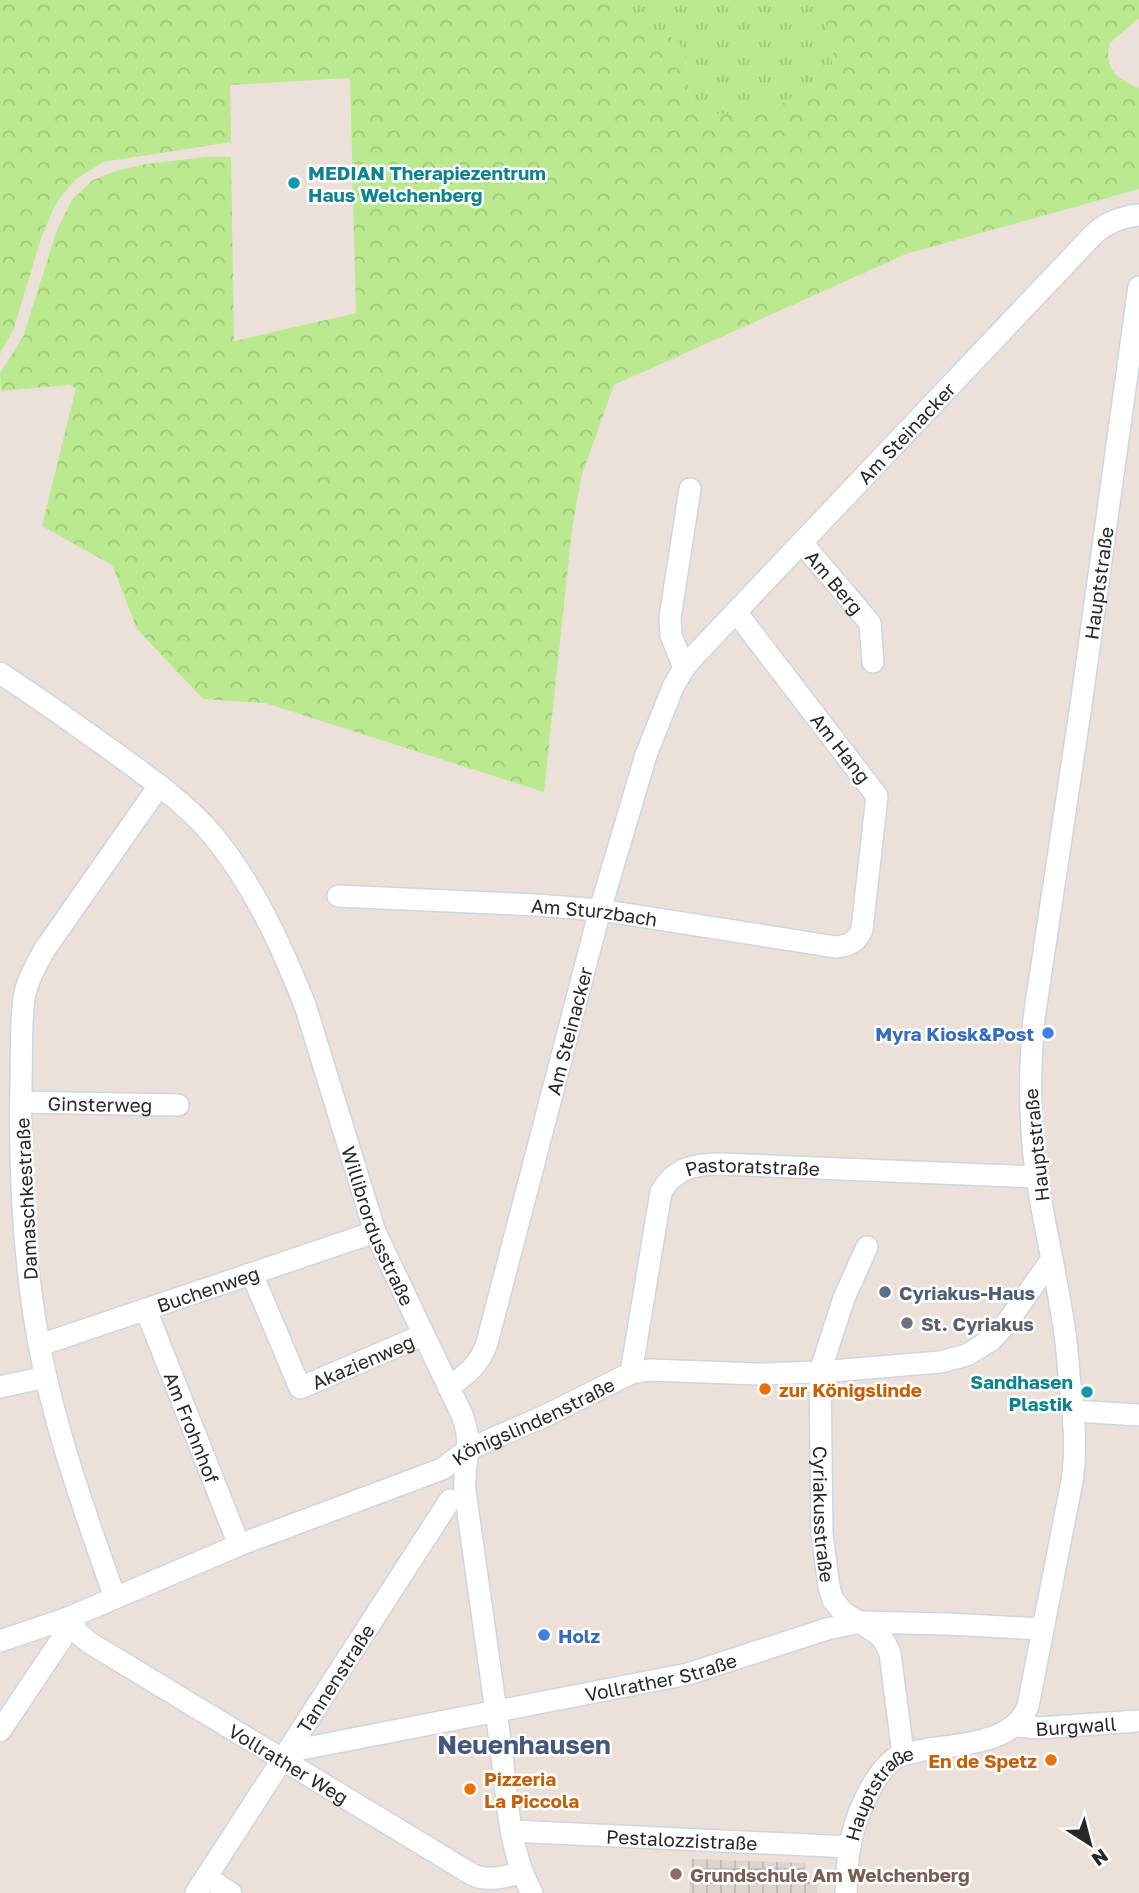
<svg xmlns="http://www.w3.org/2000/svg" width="1139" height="1893" viewBox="0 0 1139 1893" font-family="'Golos Text',sans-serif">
  <defs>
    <pattern id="grass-tufts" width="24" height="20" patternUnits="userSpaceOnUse" patternTransform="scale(1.75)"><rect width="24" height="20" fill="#bae98f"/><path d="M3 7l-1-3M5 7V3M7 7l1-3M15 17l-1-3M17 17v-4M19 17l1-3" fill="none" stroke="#a0c87b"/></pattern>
    <pattern id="forest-crowns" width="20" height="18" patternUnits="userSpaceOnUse" patternTransform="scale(1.75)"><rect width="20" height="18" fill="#bae98f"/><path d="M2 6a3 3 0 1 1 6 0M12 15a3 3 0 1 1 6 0" fill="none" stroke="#a0c87b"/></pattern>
    <pattern id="plaza-grid" width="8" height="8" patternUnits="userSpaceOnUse" patternTransform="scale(1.75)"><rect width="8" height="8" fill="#dcd5d0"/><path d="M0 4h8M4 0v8" fill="none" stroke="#bdb7b3"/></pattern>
  </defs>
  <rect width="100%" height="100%" fill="#ece1d8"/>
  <polygon fill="url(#grass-tufts)" points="626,0 817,0 834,46 832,64 824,79 781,104 748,115 724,115 694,109 687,79 686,57 636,25"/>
  <path fill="url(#forest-crowns)" d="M0,0h626l11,25 41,15 8,17 1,22 7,30 30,6h24l33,-11 43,-25 8,-15 2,-18 -17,-46h322v18l-29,25c-1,5 -3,13 -1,18 2,14 18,22 30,27v101l-233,65 -292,131 -32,89 -10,55 -28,263 -279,-89 -62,-4 -66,-70 -25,-64 -70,-39 34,-138 -7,-3 -68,6 -1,-18 23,-36 34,-107 15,-30 21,-20 26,-10 27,-6 59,-7h26l3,184 122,-28 -6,-235 -120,7 1,57 -128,20 -27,17 -17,20 -6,11 -12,28 -27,90 -14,26z"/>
  <polygon fill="url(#plaza-grid)" points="692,1859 805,1863 804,1876 818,1876 817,1893 689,1893"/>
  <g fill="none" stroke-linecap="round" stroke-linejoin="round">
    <g stroke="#ced5e3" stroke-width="24">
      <g id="minor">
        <path id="s1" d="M802,543l68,80 3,39"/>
        <polyline points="684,668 671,635 670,618 690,489"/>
        <path id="s2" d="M0,673c40,26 79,54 118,82 32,23 67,48 93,78 42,50 70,112 94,172l70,227 87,183c12,31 1,46 3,76 12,86 24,171 36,256 6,48 7,103 31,146"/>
        <path id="s3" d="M338,896l198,9 64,5 236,37c13,-1 22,-6 26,-18l15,-133 -141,-184"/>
        <path id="s4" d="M21,1102l157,3"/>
        <path id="s5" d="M867,1247l-23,51 -24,74 2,162 7,53 4,13 11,13 33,20 7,8 6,12 13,101"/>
        <path id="s6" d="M252,1274l48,114 123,-53"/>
        <path id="s7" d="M146,1310l93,235"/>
        <path id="s8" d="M40,1345l335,-113"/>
        <path id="s9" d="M631,1373l30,-181c14,-25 35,-28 61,-28l315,13"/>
        <polyline points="0,1387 46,1377"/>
        <path id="s10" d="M448,1387c19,-12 32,-23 39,-44l113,-433 46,-155 27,-68 11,-19 12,-14 398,-420c13,-12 27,-17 45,-19"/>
        <polyline points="1073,1411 1139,1415"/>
        <path d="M115,1598c-27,-77 -55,-154 -72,-234 -19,-90 -24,-189 -22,-281 1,-26 -1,-66 4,-90 4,-16 12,-30 20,-44l114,-163"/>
        <path id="s11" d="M68,1618l11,16 11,9 383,232c15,7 33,1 49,-2"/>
        <path id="s12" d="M0,1641l68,-23 171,-73 203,-76 27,-20 78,-34 84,-42 19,-3 109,4 61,-2 120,-10 27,-7 24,-15 15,-16 46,-65"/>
        <path id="s13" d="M1015,1726l24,2 98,-7"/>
        <polyline points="0,1731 61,1640 68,1618"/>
        <path id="s14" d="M282,1758l19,-9 387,-75 139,-45 33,-7 88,2 94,5"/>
        <path id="s15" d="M512,1831l338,16"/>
        <polyline points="206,1877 231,1893"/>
        <path id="s16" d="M196,1893l254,-393"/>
        <path id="s17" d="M846,1893c1,-16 1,-33 4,-48 5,-27 22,-69 44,-86 9,-6 19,-7 30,-9 34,-6 90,-6 104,-44l44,-225c5,-32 2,-64 -2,-96 -2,-21 -3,-43 -7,-64 -7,-48 -19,-95 -26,-143 -8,-53 -8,-106 -3,-160l47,-313 58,-418"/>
      </g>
    </g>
    <use href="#minor" stroke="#fff" stroke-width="21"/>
  </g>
  <g fill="#0f9aa8" stroke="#fff" stroke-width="2.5">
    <circle cx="294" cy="183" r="7"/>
    <circle cx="1087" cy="1392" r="7"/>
  </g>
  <g fill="#3f7fe0" stroke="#fff" stroke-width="2.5">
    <circle cx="1048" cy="1033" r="7"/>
    <circle cx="544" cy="1635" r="7"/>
  </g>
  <circle fill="#5c6f8a" stroke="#fff" stroke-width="2.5" cx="885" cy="1292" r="7"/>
  <circle fill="#6b7280" stroke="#fff" stroke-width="2.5" cx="907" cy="1323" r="7"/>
  <g fill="#e8710a" stroke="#fff" stroke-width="2.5">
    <circle cx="765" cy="1389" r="7"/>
    <circle cx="1051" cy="1760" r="7"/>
    <circle cx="470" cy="1789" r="7"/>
  </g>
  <circle fill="#8d6e63" stroke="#fff" stroke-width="2.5" cx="676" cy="1874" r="7"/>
  <g text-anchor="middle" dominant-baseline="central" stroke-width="5" stroke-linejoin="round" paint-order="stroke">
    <g font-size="19" font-weight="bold" fill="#0d838f" stroke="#fff" text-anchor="start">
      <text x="308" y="172">MEDIAN Therapiezentrum<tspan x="308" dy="22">Haus Welchenberg</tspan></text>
      <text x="1073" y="1381" text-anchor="end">Sandhasen<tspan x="1073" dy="22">Plastik</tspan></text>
    </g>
    <g font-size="19" fill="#282828" stroke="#fff">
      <text stroke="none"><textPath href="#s10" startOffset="1088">Am Steinacker</textPath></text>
      <text stroke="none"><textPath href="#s1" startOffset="51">Am Berg</textPath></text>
      <text stroke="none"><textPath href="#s17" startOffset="1432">Hauptstraße</textPath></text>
      <text transform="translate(841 748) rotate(52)">Am Hang</text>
      <text stroke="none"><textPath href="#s3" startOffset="257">Am Sturzbach</textPath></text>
      <text stroke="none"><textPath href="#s10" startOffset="383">Am Steinacker</textPath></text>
      <text stroke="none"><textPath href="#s4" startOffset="79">Ginsterweg</textPath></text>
      <text transform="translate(1036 1145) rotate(-96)">Hauptstraße</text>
      <text stroke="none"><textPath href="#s9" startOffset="285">Pastoratstraße</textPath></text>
      <text transform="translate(26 1199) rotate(-93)">Damaschkestraße</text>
      <text stroke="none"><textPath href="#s2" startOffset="695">Willibrordusstraße</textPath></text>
      <text stroke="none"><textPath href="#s8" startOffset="177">Buchenweg</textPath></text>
      <text stroke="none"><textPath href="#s6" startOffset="192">Akazienweg</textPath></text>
      <text stroke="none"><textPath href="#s12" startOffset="578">Königslindenstraße</textPath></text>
      <text stroke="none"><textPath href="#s7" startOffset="126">Am Frohnhof</textPath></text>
      <text stroke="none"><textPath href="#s5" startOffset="276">Cyriakusstraße</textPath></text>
      <text stroke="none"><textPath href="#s14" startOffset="388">Vollrather Straße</textPath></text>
      <text stroke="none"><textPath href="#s16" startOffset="256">Tannenstraße</textPath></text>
      <text stroke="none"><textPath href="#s13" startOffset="61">Burgwall</textPath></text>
      <text stroke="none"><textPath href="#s11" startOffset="266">Vollrather Weg</textPath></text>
      <text stroke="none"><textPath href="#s17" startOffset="110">Hauptstraße</textPath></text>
      <text stroke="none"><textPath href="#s15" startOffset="170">Pestalozzistraße</textPath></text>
    </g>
    <g font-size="19" font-weight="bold" fill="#366cbe" stroke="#fff" text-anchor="end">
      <text x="1034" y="1033">Myra Kiosk&amp;Post</text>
      <text x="558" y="1635" text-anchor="start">Holz</text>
    </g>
    <g font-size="19" font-weight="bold" fill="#4e5e75" stroke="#fff" text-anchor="start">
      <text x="899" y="1292">Cyriakus-Haus</text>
    </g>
    <g font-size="19" font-weight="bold" fill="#5b616d" stroke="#fff" text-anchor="start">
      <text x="921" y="1323">St. Cyriakus</text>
    </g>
    <g font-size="19" font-weight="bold" fill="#c56008" stroke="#fff" text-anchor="start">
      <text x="779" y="1389">zur Königslinde</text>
      <text x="1037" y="1760" text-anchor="end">En de Spetz</text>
      <text x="484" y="1778">Pizzeria<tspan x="484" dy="22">La Piccola</tspan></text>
    </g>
    <g font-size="19" font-weight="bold" fill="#785e54" stroke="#fff" text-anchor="start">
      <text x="690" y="1874">Grundschule Am Welchenberg</text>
    </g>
    <g font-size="26" font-weight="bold" fill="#45577d" stroke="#fff">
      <text x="524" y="1744">Neuenhausen</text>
    </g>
  </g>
  <g transform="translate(1090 1844) rotate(144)" stroke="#ffffff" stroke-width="5" paint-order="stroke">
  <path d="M0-5L12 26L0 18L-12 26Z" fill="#282828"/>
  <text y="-10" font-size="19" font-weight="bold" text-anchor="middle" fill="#282828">N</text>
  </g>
</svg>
